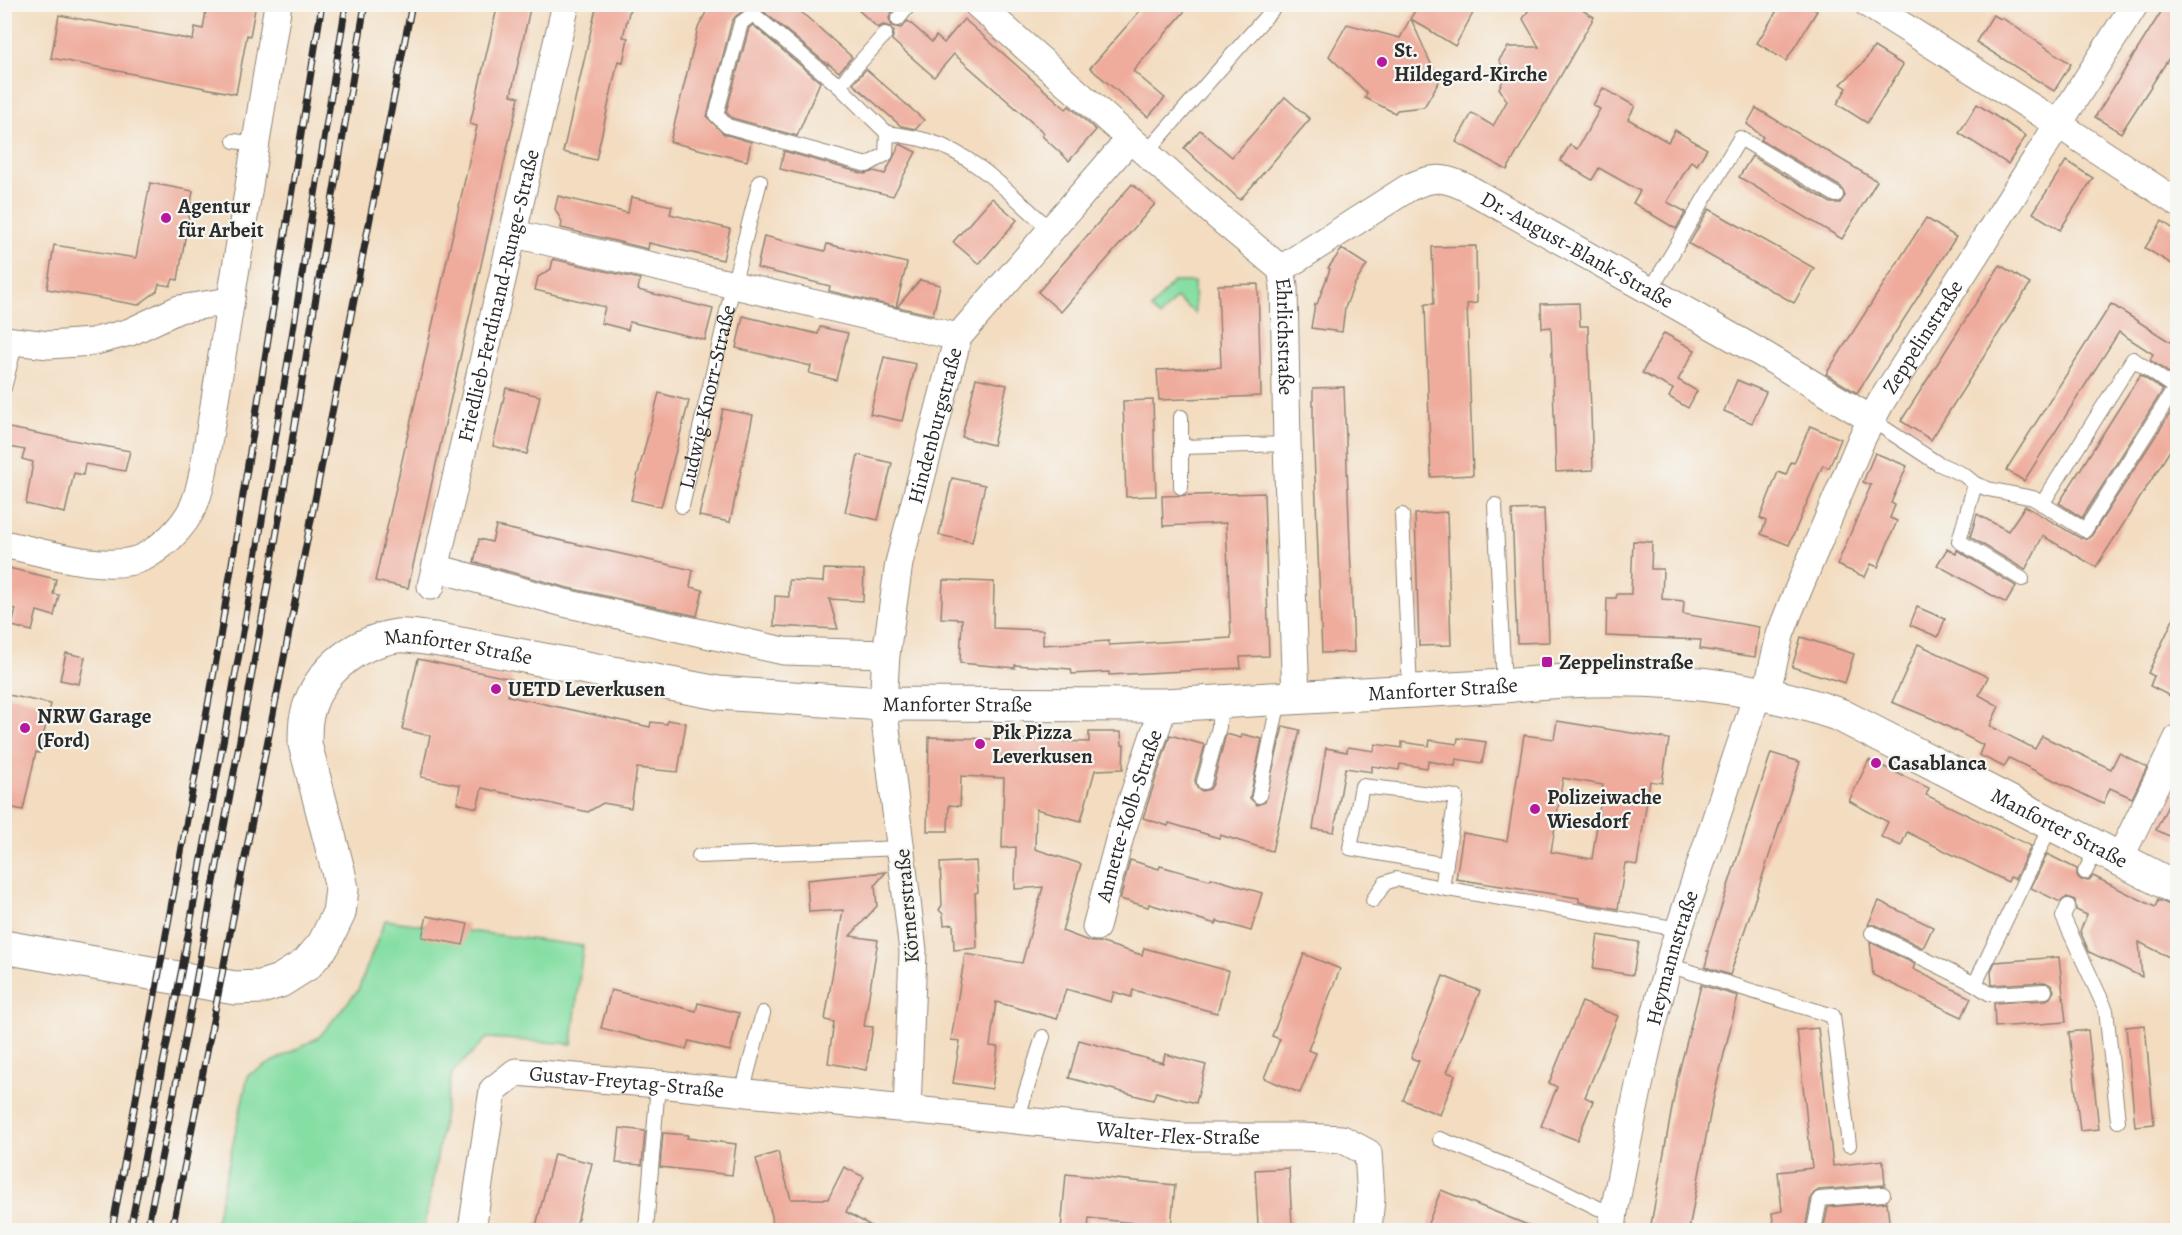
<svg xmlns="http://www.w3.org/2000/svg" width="2182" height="1235" viewBox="0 0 2182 1235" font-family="Alegreya,serif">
  <rect width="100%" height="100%" fill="#f6f6f2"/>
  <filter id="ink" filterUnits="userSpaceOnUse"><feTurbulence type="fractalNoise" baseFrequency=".0167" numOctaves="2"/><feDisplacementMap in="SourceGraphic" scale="12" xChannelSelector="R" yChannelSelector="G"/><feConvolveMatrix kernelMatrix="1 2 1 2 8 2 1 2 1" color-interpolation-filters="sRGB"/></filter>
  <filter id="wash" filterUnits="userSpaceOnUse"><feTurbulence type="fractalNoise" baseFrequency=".008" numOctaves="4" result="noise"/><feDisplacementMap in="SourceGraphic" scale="24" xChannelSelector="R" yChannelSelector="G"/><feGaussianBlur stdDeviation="1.35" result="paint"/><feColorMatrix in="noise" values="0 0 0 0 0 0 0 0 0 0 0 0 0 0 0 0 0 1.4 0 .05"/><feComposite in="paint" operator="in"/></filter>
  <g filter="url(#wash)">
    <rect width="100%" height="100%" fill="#f3dcbf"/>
    <g fill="#85dea3" stroke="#588467" stroke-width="1.5">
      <polygon points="1173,282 1194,282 1195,313 1176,298 1160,317 1151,309"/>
      <polygon points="385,920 583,946 572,1044 487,1038 452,1073 424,1230 214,1230 248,1075 319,1037 358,990"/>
    </g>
    <g id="blocks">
      <g fill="#efac9c" fill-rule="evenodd">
        <polygon points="207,4 256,4 250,36 247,35 236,94 51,58 59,15 193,40 195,27 203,29"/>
        <polygon points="498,4 531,4 511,95 519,97 408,588 375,581 477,126 470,124"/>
        <polygon points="597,4 631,4 623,37 628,38 623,62 618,61 596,160 563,152"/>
        <polygon points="710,4 792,4 852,57 839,72 828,63 828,65 758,7 751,5 736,16 732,21 707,117 724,134 751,142 747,161 670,142 698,28"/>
        <polygon points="852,4 888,4 894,9 889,18 892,26 901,28 908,21 932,42 936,36 944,43 964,19 1066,109 1069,106 1096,130 1069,161 1042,136 1044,133 954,54 934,77 892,40 894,32 890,27 883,25 878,28"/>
        <polygon points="1146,4 1191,4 1133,71 1165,98 1148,117 1090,68"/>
        <polygon points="1419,4 1478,4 1455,46 1411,19 1439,82 1424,107 1397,110 1395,113 1365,98 1367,93 1329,56 1347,24 1400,38 1410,19"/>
        <polygon points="1572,4 1594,17 1507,170 1456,142 1472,113 1493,126 1507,101 1499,88 1507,74 1499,60 1508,47 1539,47 1523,19 1531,6"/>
        <polygon points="1781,4 1806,4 1817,11 1786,61 1757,43"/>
        <polygon points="2166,4 2178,4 2178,44 2121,133 2095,117"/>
        <polygon points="1993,15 2001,19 2002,18 2071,64 2054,91 1976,42"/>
        <polygon points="753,25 820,82 797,136 732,118 726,112 749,28"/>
        <polygon points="1874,47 1903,65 1867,123 1837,104 1847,88 1841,84 1864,62"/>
        <polygon points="866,69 924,120 916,129 901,126 853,84"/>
        <polygon points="1603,88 1635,106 1628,119 1668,142 1675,130 1707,149 1697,165 1691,161 1667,202 1686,212 1676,229 1633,203 1640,191 1599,168 1592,180 1560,161 1570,145 1577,149 1600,109 1593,105"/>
        <polygon points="1285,97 1310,119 1240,200 1184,148 1200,130 1232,157"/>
        <polygon points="1977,104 2026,136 2008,164 1959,133"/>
        <polygon points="1756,108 1877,181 1842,239 1739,177 1752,156 1831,203 1840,203 1845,196 1841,187 1761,140 1763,137 1747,124"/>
        <polygon points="900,144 916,152 893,196 780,169 784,151 865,174 874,171 885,174"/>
        <polygon points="2066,161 2093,178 2060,230 2033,213"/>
        <polygon points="150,183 193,191 178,280 173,279 170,286 159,284 157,291 138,305 47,289 54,245 136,258"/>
        <polygon points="1132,184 1155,204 1061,312 1038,292"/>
        <polygon points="558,196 628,213 631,197 672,206 670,214 730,229 723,260 649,243 648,249 561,228 562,222 555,209"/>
        <polygon points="992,198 1017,220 979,264 953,242"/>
        <polygon points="1709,209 1814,268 1794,303 1689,244"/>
        <polygon points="1926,218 1956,237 1857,393 1826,374"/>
        <polygon points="2162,221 2178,232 2178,268 2145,248"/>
        <polygon points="764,236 825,251 827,244 907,263 896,307 829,291 830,286 757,268"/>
        <polygon points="1476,246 1477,303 1467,304 1473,475 1431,477 1425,304 1434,304 1432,247"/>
        <polygon points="1342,249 1367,265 1354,285 1345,308 1342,332 1311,328 1315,304 1317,304 1330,269 1328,268"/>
        <polygon points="553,259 640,279 638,290 713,309 705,340 630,322 628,330 601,323 605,307 535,290 538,277 551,269"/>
        <polygon points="2000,265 2030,284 1931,440 1901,421"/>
        <polygon points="920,280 940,285 933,315 897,307"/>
        <polygon points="1258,284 1261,396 1159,400 1157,370 1221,367 1218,285"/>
        <polygon points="1579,303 1580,326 1588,326 1593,470 1556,472 1551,327 1542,328 1541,304"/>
        <polygon points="2111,304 2178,347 2178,379 2150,360 2153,354 2119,332 2024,481 2006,470"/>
        <polygon points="743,316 818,334 820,327 848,333 836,380 809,373 811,366 736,348"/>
        <polygon points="1664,333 1695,350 1678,380 1697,391 1688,408 1669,397 1673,389 1642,373"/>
        <polygon points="884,357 916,364 902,421 870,414"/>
        <polygon points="2140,375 2163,390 2082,518 2059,503"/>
        <polygon points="976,378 1007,385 993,445 962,437"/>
        <polygon points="1737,380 1766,392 1752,423 1724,411"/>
        <polygon points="1344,387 1354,652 1322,653 1313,427 1313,388"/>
        <polygon points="506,388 540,396 527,454 493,446"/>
        <polygon points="659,393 689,401 661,507 631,500"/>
        <polygon points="1153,400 1156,496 1126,497 1123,401"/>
        <polygon points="2178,401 2178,438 2096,567 2043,536 2025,570 1970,537 1977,514 2008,531 2025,506 2080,538 2090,538"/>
        <polygon points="723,409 753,415 730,522 699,516"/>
        <polygon points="1810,426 1841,439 1829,468 1823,465 1789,545 1761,534 1766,521 1760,518 1778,472 1786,475 1791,462 1794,463"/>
        <polygon points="4,427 130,451 125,471 85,464 83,475 74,473 65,513 26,504 33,462 22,459 25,450 4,446"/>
        <polygon points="1875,453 1907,466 1891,503 1895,505 1890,518 1897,521 1878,567 1871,564 1865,577 1837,565 1871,485 1863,482"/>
        <polygon points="858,455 892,463 878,520 845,512"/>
        <polygon points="952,478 985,485 972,542 939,535"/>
        <polygon points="1264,493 1269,656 1240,657 1241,668 1109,675 1109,672 1072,674 1071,669 1015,665 1015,668 960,663 962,619 941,618 943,580 994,582 993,628 1043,630 1043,645 1109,641 1109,645 1231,638 1226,523 1163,526 1162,496"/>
        <polygon points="1544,509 1549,642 1517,643 1512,510"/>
        <polygon points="1447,512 1451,645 1419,646 1415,514"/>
        <polygon points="496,526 693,570 690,587 703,590 697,616 568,588 474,562 479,539 492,542"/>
        <polygon points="1633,541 1652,542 1651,569 1663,569 1662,599 1684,601 1683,614 1759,627 1755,657 1700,649 1701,640 1606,636 1607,598 1616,598 1617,594 1631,594"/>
        <polygon points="1947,549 1956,554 1957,550 2016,586 2006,603 1937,565"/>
        <polygon points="4,567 56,579 53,594 59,595 54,616 37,611 32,631 12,626 16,609 4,606"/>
        <polygon points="824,569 864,570 863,601 829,599 838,629 774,626 775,596 789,597 789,580 823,582"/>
        <polygon points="1917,607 1945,619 1938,637 1910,625"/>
        <polygon points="2178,609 2178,700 2150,686 2154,676 2148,673"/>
        <polygon points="1801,637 1854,654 1845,683 1792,667"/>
        <polygon points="1918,644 1988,677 1979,695 1999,706 1990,726 2035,749 2042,736 2111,769 2119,753 2147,767 2132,798 2110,788 2103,804 2009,758 2004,767 1979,755 1983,745 1933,719 1892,702"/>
        <polygon points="66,653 85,657 79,684 60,680"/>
        <polygon points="418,659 512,679 508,696 650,727 651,722 667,724 668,720 686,723 678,772 637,768 631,808 603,803 588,812 482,788 477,808 457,803 460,785 421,777 430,736 402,729"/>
        <polygon points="4,694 51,704 39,753 36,752 23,810 4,806"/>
        <path d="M1557,721l112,18 -7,44 -12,-2 -13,84 -12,-2 -7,46 -39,-7v-4l-123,-19 7,-46 44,8 17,-106 30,4zM1563,778l40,7 -11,74 -41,-7z"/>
        <polygon points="1283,726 1300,730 1272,851 1220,835 1219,838 1169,823 1168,826 1143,818 1170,735 1205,745 1195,780 1197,788 1202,791 1210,789 1213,784 1226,734 1241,738 1242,734 1262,739 1250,798 1257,805 1265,802"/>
        <polygon points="1089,732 1121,732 1122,745 1124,745 1123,769 1095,770 1081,821 1036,809 1035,849 1081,864 1062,931 1091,942 1099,942 1142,955 1144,948 1229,971 1217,1013 1133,990 1131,997 1114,992 1111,1002 1066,989 1057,1019 996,1002 990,1046 998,1047 992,1089 953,1083 960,1041 951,1040 965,954 1022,963 1043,887 1015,889 1016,847 1002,848 1004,778 961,776 960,806 949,805 948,831 927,831 929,737 1089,742"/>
        <polygon points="1458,738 1486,742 1482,763 1456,759 1455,766 1428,761 1427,768 1400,764 1399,770 1372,766 1372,772 1345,768 1334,832 1313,829 1326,748 1347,752 1348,747 1374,751 1375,744 1402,748 1402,742 1429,746 1430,740 1457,744"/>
        <polygon points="1771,753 1800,762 1730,975 1705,967 1709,951 1707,951"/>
        <polygon points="1869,760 1929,788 1926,795 2031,846 2015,879 2010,877 2008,882 1907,832 1901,846 1881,837 1888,822 1849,801"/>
        <polygon points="2178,785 2178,840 2156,830"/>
        <polygon points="2047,854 2077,869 2077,876 2081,880 2089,880 2093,876 2155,907 2158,900 2178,908 2178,953 2172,950 2169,957 2139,942 2142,977 2089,952 2080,931 2087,915 2076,910 2075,900 2067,897 2060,902 2031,888"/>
        <polygon points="1130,860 1159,869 1160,866 1210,880 1211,878 1262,893 1251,931 1217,921 1216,924 1149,904 1148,907 1120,899"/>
        <polygon points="976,861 978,892 975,893 977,948 954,950 953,924 944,925 943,914 939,910 942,905 940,863"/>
        <polygon points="886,872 875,885 877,906 850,936 878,940 864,1026 873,1027 866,1070 828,1063 834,1022 825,1020 843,910 809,912 807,880"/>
        <polygon points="1879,901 1933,927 1923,948 1876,925 1868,925"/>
        <polygon points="427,916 468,924 463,945 422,937"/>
        <polygon points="1598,935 1639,942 1633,975 1593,969"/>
        <polygon points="1870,942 1915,964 1913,969 1971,998 1962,1017 1873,975"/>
        <polygon points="1304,954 1340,969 1308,1050 1316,1053 1300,1093 1264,1078 1280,1039 1272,1036"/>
        <polygon points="2059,957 2066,1022 1995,1027 1994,1003 2046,1000 2050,998 2054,991 2052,986 2045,982 1992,985 1991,971 1995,962"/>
        <polygon points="1443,976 1480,991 1447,1072 1455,1075 1440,1115 1403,1100 1419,1061 1411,1058"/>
        <polygon points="1701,985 1738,996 1712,1104 1689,1230 1650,1230 1677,1080"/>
        <polygon points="611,990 696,1011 698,1003 739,1013 730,1051 689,1041 686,1049 601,1028"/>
        <polygon points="1582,1002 1618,1016 1585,1097 1593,1101 1577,1140 1541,1126 1557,1087 1549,1083"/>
        <polygon points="2145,1025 2154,1124 2135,1126 2126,1027"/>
        <polygon points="1818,1028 1833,1166 1883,1160 1885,1185 1819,1190 1814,1193 1811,1197 1805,1230 1774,1230 1772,1213 1782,1211 1778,1172 1812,1168 1797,1030"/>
        <polygon points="2088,1030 2099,1129 2080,1131 2069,1032"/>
        <polygon points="1079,1040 1163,1063 1165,1054 1206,1065 1196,1103 1156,1092 1153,1100 1069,1078"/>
        <polygon points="620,1128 645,1131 642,1165 616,1163"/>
        <polygon points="663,1133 688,1135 687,1138 736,1144 732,1175 660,1167"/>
        <polygon points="778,1152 791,1199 828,1199 844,1167 864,1177 846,1212 871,1226 844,1225 844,1230 773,1230 772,1216 756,1159"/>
        <polygon points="554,1154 592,1163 575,1230 535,1230"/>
        <polygon points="1289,1168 1292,1224 1258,1225 1255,1170"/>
        <polygon points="1066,1174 1175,1185 1171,1227 1089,1218 1088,1230 1061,1230"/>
        <polygon points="1441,1190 1540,1230 1438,1230 1427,1226"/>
        <polygon points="1887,1202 1890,1230 1823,1230 1828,1207"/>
      </g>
    </g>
  </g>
  <g filter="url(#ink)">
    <use href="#blocks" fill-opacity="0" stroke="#8f8475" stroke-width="1.5"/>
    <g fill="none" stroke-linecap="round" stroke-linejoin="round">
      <g stroke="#8f8475" stroke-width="16">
        <g id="service">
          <polygon points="753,14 839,86 887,133 886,154 867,165 727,126 716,115 741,23"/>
          <polyline points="898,19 910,4"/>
          <polyline points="839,86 885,34"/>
          <path d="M887,133c14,2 28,4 41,8 47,13 86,57 122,88"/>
          <polyline points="234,141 256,144"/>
          <polyline points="1146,153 1277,4"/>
          <polyline points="1650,291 1740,138 1836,195"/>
          <polyline points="4,388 16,341"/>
          <polyline points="1181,417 1181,487"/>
          <polyline points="1872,420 1937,463 1964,475 1975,484 1988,489 2033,498 2085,530 2175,388 2133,359 2042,504"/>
          <polyline points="1181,447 1287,444"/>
          <polyline points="1975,484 1959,541 2022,579"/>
          <polyline points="1495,505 1504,686"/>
          <path id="s1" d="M682,506l51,-220 27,-105"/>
          <polyline points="1402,515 1410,690"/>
          <polyline points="1204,782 1219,727 1219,704"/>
          <polyline points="1259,796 1279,700"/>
          <polyline points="699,856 902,848"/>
          <polyline points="1446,865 1350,848 1362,786 1456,797 1442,888 1679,929"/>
          <polyline points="2085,872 2097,849"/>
          <polyline points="1373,900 1385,883 1396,879 1442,888"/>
          <polyline points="2068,906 2063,917 2106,1010 2118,1121"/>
          <polyline points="1872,933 1975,984 2051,825"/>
          <polyline points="1668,965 1833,1016 1849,1145"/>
          <polyline points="1975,984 1990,994 2045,991"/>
          <polyline points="742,1093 763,1013"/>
          <polyline points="1017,1120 1043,1037"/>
          <polyline points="1440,1139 1540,1179 1598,1208 1614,1212"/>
          <polyline points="646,1230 658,1084"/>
          <polyline points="1814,1230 1820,1199 1883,1194"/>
        </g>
      </g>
      <g stroke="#8f8475" stroke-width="29">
        <g id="minor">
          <path id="s2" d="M977,4l245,216 59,49 3,17 3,158 9,254"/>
          <polyline points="1868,4 2058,124 2178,203"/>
          <polyline points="515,234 958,337"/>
          <path id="s3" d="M1281,269l127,-81c26,-13 38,-11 63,2l295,166 106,64"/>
          <polyline points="4,340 49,345 92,342 130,332 179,309 230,301"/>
          <path d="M4,544c38,8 105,30 140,13 10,-5 18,-12 26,-19 10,-10 19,-21 24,-33 9,-22 11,-46 15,-68l69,-433"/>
          <polyline points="436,568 564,603 784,651 886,654"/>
          <path id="s4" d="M431,586l135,-582"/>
          <polyline points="2119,860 2178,738"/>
          <path id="s5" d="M1096,927l25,-94 43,-128"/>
          <path id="s6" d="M907,1110l6,-159 -30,-247 3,-50 13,-91 59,-226 172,-198"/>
          <path id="s7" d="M472,1230l21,-140 23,-18 142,12 525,53h119l40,2 26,14 3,45 -3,32"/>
          <path id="s8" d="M1612,1230l2,-18c18,-95 36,-190 65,-283l74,-222 16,-25 11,-47 10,-26 72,-171 19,-36 254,-398"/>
        </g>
      </g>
      <g stroke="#8f8475" stroke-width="35">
        <g id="tertiary">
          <path id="s9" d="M4,947l231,41 26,-1 19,-6 27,-17 17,-20 15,-31 3,-24 -4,-19 -33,-126c0,-8 0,-16 1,-24 8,-45 46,-77 91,-84 11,-1 25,2 37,3l284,54 165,11 281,1 340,-19c113,-12 228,-9 336,29l338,174"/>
        </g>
      </g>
      <use href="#service" stroke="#fff" stroke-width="14"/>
      <use href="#minor" stroke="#fff" stroke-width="27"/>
      <use href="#tertiary" stroke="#fff" stroke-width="33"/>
      <g stroke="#2b2b2b" stroke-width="7">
        <g id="rail">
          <polyline points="112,1230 218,650 322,4"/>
          <polyline points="130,1230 183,963 251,588 346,4"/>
          <polyline points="147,1230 192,1003 267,591 365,4"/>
          <polyline points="172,1230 412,4"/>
        </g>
      </g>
      <use href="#rail" stroke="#f6f6f2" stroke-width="4.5" stroke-dasharray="14" stroke-linecap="butt"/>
    </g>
  </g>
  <g fill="#b5179e" stroke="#f6f6f2" stroke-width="2">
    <circle cx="1382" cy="62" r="6"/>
    <circle cx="166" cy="218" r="6"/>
    <rect x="1541" y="656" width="12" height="12" rx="3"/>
    <circle cx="496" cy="689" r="6"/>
    <circle cx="25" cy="728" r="6"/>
    <circle cx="980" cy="744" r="6"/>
    <circle cx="1876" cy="763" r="6"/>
    <circle cx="1535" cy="809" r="6"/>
  </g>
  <g text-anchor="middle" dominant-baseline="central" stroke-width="4.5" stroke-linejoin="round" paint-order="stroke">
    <g font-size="21" font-weight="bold" fill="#2b2b2b" stroke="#f6f6f2" text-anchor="start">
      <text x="1394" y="50">St.<tspan x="1394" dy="24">Hildegard-Kirche</tspan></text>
      <text x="178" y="206">Agentur<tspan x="178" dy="24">für Arbeit</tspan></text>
      <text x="1559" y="662">Zeppelinstraße</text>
      <text x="508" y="689">UETD Leverkusen</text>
      <text x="37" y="716">NRW Garage<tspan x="37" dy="24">(Ford)</tspan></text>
      <text x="992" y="732">Pik Pizza<tspan x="992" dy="24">Leverkusen</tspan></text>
      <text x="1888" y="763">Casablanca</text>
      <text x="1547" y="797">Polizeiwache<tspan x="1547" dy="24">Wiesdorf</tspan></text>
    </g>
    <g font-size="21" fill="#2b2b2b" stroke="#f6f6f2">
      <text stroke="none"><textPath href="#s3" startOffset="339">Dr.-August-Blank-Straße</textPath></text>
      <text stroke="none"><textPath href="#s4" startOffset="298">Friedlieb-Ferdinand-Runge-Straße</textPath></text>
      <text stroke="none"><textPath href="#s2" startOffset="471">Ehrlichstraße</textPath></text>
      <text stroke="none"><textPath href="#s8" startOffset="952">Zeppelinstraße</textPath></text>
      <text stroke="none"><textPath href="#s1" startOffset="112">Ludwig-Knorr-Straße</textPath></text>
      <text stroke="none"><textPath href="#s6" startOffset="692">Hindenburgstraße</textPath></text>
      <text stroke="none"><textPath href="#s9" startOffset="765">Manforter Straße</textPath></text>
      <text stroke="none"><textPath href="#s9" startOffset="1755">Manforter Straße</textPath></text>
      <text stroke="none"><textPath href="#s9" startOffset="1269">Manforter Straße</textPath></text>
      <text stroke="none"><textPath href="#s5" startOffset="116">Annette-Kolb-Straße</textPath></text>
      <text stroke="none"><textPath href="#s9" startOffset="2403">Manforter Straße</textPath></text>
      <text transform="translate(907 906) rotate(-95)">Körnerstraße</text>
      <text stroke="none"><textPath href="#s8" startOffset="279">Heymannstraße</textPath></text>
      <text stroke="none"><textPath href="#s7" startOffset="282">Gustav-Freytag-Straße</textPath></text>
      <text stroke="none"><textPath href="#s7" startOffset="836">Walter-Flex-Straße</textPath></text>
    </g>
  </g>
  <rect width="2182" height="1235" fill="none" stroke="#f6f6f2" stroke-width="24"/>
</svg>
